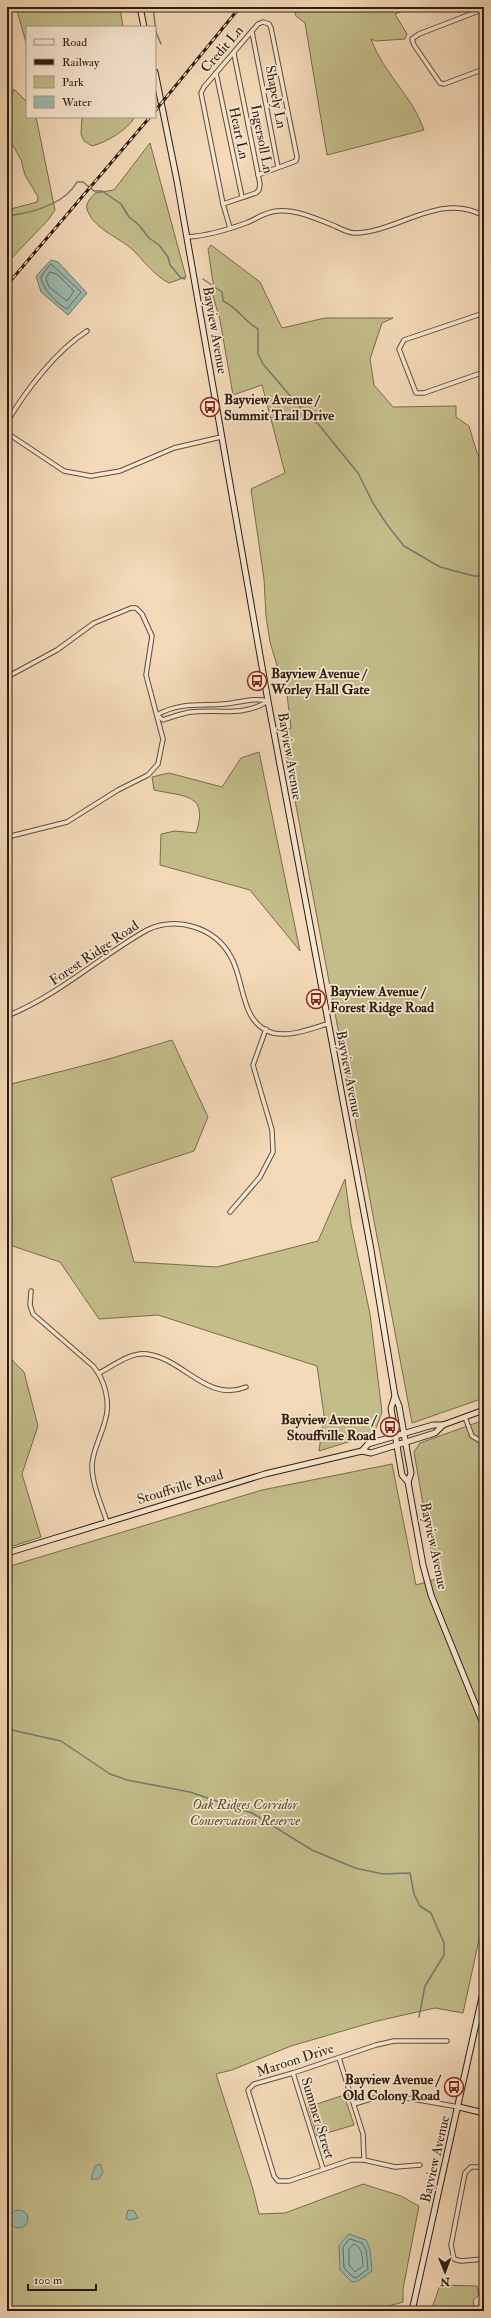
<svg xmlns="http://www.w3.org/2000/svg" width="491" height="2318" viewBox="0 0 491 2318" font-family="'IM FELL Double Pica',serif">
  <rect width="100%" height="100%" fill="#f4dab9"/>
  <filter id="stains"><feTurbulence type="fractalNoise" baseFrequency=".005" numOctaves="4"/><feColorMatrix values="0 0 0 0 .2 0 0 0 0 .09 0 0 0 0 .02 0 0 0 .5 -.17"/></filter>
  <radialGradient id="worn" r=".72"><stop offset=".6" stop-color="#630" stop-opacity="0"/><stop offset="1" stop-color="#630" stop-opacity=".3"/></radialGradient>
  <g fill="#c3bd8a" stroke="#786c4c">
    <polygon points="16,7 120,7 123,27 27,27 27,46"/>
    <path d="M293,7h120l-18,7 12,20 -2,5 -29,2 -5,-2c12,34 41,56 53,91l-97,25 -22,-132 -9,-7z"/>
    <polygon points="14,89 27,102 27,117 36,117 55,210 48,220 7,263 7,210 37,202 38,197 25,175 21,160 9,138 7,106"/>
    <path d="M82,117h53c-9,14 -28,25 -43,29l-8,-5 -3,-7z"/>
    <path d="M150,143l36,134 -17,6c-15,-8 -25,-22 -36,-33 -14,-13 -40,-21 -46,-41 -2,-6 5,-12 8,-16l19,-3z"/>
    <polygon points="211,245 260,282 282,328 325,318 393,318 382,323 370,359 374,385 393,407 456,406 456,417 469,426 477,453 484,464 484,1398 412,1423 282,731 291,728 285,678 278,669 270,642 266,616 264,579 251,489 285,473 262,385 233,395 220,320 213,296 213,282 208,249"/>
    <path d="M259,752l41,199 -50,-61 -90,-25 1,-31 14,-3 21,2c13,-40 -11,-36 -42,-43l-2,-13 17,-4 53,14 19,-29z"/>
    <polygon points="172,1040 208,1117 194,1151 111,1178 134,1262 217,1267 318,1241 345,1179 351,1224 370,1314 382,1412 374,1434 319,1451 324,1415 317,1366 158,1315 99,1319 60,1262 7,1244 7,1085 102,1061"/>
    <polygon points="7,1355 24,1372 38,1426 22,1474 41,1537 7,1548"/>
    <polygon points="484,1420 484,1926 482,1926 463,2013 435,2008 377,2021 291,2046 232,2070 216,2074 253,2189 259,2214 285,2213 363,2184 401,2196 419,2206 403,2289 403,2302 371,2311 7,2311 7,1567 262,1490 392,1464 416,1585 436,1579 414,1452 420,1443"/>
    <polygon points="344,2095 354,2125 317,2136 308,2107"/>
    <polygon points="440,2285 477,2286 479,2295 473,2300 474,2306 480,2311 431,2311"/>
  </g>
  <g fill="#9cbbaf" stroke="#707b6f">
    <polygon points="51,260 58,262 87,293 68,315 41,292 36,276"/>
    <polygon points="100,2164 103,2172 99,2179 91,2179 95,2166"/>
    <circle cx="19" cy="2219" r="9"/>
    <polygon points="128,2210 134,2211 138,2218 129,2220 126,2218"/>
    <polygon points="349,2234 366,2240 370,2249 372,2271 358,2281 352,2282 340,2270 339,2245"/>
  </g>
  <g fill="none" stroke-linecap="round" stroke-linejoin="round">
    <g stroke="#646c5f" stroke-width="1">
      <path d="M51,264l30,28 -14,17c-9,-4 -26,-22 -26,-32z"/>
      <polygon points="50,272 57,274 74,291 67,301 49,287 46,279"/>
      <polygon points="350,2239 362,2243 366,2250 368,2269 356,2278 353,2277 344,2268 343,2247"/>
      <path d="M354,2244c9,4 8,12 9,22l-8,6 -6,-7v-16z"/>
    </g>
    <g stroke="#707b6f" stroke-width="1.5">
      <polyline points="153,7 156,32 161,44"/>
      <path d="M7,216c23,-3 57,-11 70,-34h6l11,9h8l19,13 8,13 10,8 10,13 10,7 9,12 2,8 11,13 4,1"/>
      <path d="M203,279l19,13 1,9c14,6 22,21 35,28v25l5,10 35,41 21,20 39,48 15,30 15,23 16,20 36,21 34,9h10"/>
      <polyline points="7,1729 61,1741 110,1774 127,1780 190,1792 252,1813 312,1850 355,1868 383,1874 410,1873 414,1894 420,1906 431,1913 444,1943 444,1955 425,1986 419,2017"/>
    </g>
    <g stroke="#5f4c3a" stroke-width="5.5">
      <g id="street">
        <polyline points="484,9 419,34 412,39 414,45 440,83 444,84 484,69"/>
        <polyline points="252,32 278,167"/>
        <polyline points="216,73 242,197"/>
        <polyline points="223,204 256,193 259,190 260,184 234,54"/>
        <polyline points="230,228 223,204 201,93 204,87 258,24 263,22 269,24 271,28 297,157 296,161 258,175"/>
        <path d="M187,237c20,-1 40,-7 59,-14 11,-4 18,-11 31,-12 19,-2 40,8 58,15 6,3 13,7 20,7 44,-1 85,-42 129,-17"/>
        <polyline points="484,313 404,340 399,349 416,393 424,393 484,372"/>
        <path d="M7,422c19,-32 49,-71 80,-91"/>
        <polyline points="7,433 64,471 91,476 120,471 174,448 221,437"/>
        <polyline points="7,677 57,650 94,623 131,608 136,608 142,614 152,636 146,675 163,739 158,764 148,775 118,790 67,822 7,837"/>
        <path d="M157,715l6,5c9,-3 19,-7 28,-8 25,-3 54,5 77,-11"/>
        <path d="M157,715c22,-13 44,-9 67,-11 16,-1 29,-7 44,-3"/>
        <path d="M7,1016c52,-21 92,-59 140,-86 30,-14 68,-3 84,27 14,24 9,67 42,76 18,4 37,-4 54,-9"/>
        <polyline points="230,1212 260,1177 273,1152 272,1130 253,1065 266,1029"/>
        <path d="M31,1291l-1,14 3,9 60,52c12,14 18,37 12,55 -4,16 -12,28 -13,44 0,20 9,38 15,57"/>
        <path d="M99,1373c14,-7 31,-21 48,-19 37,5 60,49 99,33"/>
        <polyline points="465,1417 472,1436 484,1443"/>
        <polyline points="339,2058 363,2134 364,2160"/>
        <polyline points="293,2073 323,2169"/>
        <polyline points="354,2104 381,2096 395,2096 459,2107"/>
        <polyline points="420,2165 395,2167 364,2160 351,2160 289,2181 278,2181 274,2176 248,2090 254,2084 293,2073 376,2045 394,2041 447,2041"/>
        <polyline points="484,2167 471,2167 465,2173 451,2245 454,2259 461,2261 484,2259"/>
      </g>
    </g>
    <g stroke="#2d1c0f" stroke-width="7">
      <g id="secondary">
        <polyline points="140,7 144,27"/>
        <polyline points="155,72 177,181 268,701 371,1250 395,1396 399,1406 411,1473 408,1482 423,1565 431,1595 484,1726"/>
        <polyline points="395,1396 391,1408 398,1452 402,1475 408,1482"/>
        <polyline points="362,1451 368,1444 433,1425 443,1425 484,1410"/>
        <polyline points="7,1553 265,1474 362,1451 371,1453 435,1433 443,1425"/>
        <polyline points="459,2107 484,2113"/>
        <polyline points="412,2311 484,1988"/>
      </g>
    </g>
    <use href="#street" stroke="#f8e7d2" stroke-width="3.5"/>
    <use href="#secondary" stroke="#f8e7d2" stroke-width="5"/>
    <g stroke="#2d1c0f" stroke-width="3">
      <g id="rail">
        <polyline points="155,111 240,7"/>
        <polyline points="7,285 150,117"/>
      </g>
    </g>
    <use href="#rail" stroke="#f8e7d2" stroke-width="1.5" stroke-dasharray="4.5" stroke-linecap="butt"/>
  </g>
  <defs>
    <g id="bus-ring" transform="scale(1)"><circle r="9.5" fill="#f8e7d2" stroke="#8f2418" stroke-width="1.5"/><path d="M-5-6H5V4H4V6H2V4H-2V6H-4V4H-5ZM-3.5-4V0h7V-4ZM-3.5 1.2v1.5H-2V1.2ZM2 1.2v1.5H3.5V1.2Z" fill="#8f2418"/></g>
  </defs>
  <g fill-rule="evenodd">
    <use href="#bus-ring" x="210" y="407"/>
    <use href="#bus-ring" x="257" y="681"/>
    <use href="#bus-ring" x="316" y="999"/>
    <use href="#bus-ring" x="390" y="1427"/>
    <use href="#bus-ring" x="454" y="2087"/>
  </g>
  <g text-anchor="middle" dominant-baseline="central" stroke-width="3.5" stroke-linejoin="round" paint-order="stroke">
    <g font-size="14" fill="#2d1c0f" stroke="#f8e7d2">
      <text transform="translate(222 49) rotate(-49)">Credit Ln</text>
      <text transform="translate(276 97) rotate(79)">Shapely Ln</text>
      <text transform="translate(239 133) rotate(78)">Heart Ln</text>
      <text transform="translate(262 139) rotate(79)">Ingersoll Ln</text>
      <text transform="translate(215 330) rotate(80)">Bayview Avenue</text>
      <text transform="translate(290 756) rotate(80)">Bayview Avenue</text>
      <text transform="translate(94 953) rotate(-34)">Forest Ridge Road</text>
      <text transform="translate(349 1074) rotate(79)">Bayview Avenue</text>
      <text transform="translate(180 1487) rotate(-17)">Stouffville Road</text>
      <text transform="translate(434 1546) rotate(78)">Bayview Avenue</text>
      <text transform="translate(295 2060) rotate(-18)">Maroon Drive</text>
      <text transform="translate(318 2118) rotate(73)">Summer Street</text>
      <text transform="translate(435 2159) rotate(-77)">Bayview Avenue</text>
    </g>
    <g font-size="14" font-weight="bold" fill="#2d1c0f" stroke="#f8e7d2" text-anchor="start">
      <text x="224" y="399">Bayview Avenue /<tspan x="224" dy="16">Summit Trail Drive</tspan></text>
      <text x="271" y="673">Bayview Avenue /<tspan x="271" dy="16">Worley Hall Gate</tspan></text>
      <text x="330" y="991">Bayview Avenue /<tspan x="330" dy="16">Forest Ridge Road</tspan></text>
      <text x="376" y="1419" text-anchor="end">Bayview Avenue /<tspan x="376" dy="16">Stouffville Road</tspan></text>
      <text x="440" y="2079" text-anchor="end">Bayview Avenue /<tspan x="440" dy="16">Old Colony Road</tspan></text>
    </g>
    <g font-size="14" font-style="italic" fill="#5a4c34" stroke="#f8e7d2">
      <text x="245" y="1804">Oak Ridges Corridor<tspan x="245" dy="16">Conservation Reserve</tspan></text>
    </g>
  </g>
  <rect width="491" height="2318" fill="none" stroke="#f4dab9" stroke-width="24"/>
  <rect x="8" y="8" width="475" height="2302" fill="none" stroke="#2d1c0f" stroke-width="2"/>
  <rect x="12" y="12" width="467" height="2294" fill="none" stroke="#2d1c0f"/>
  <rect x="26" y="26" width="130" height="92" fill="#f8e7d2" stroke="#a79684"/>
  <rect x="34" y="39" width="20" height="6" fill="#f8e7d2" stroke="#a79684"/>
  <text x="62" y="46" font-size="12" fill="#2d1c0f">Road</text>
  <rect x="34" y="59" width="20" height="6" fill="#2d1c0f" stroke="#a79684"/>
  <text x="62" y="66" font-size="12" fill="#2d1c0f">Railway</text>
  <rect x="34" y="76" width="20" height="12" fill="#c3bd8a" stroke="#a79684"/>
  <text x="62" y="86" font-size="12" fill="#2d1c0f">Park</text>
  <rect x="34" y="96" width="20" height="12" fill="#9cbbaf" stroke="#a79684"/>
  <text x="62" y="106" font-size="12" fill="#2d1c0f">Water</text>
  <g transform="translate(445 2272) rotate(179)" stroke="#f8e7d2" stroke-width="3" paint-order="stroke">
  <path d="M0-3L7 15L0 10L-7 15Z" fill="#2d1c0f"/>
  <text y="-6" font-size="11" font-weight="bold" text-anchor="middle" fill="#2d1c0f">N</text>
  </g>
  <path d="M28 2284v6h68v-6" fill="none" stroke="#2d1c0f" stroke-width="2"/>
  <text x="34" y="2284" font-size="12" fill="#2d1c0f" stroke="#f8e7d2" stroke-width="3" paint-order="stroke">100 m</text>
  <rect width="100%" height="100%" filter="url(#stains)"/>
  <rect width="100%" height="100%" fill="url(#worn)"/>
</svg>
